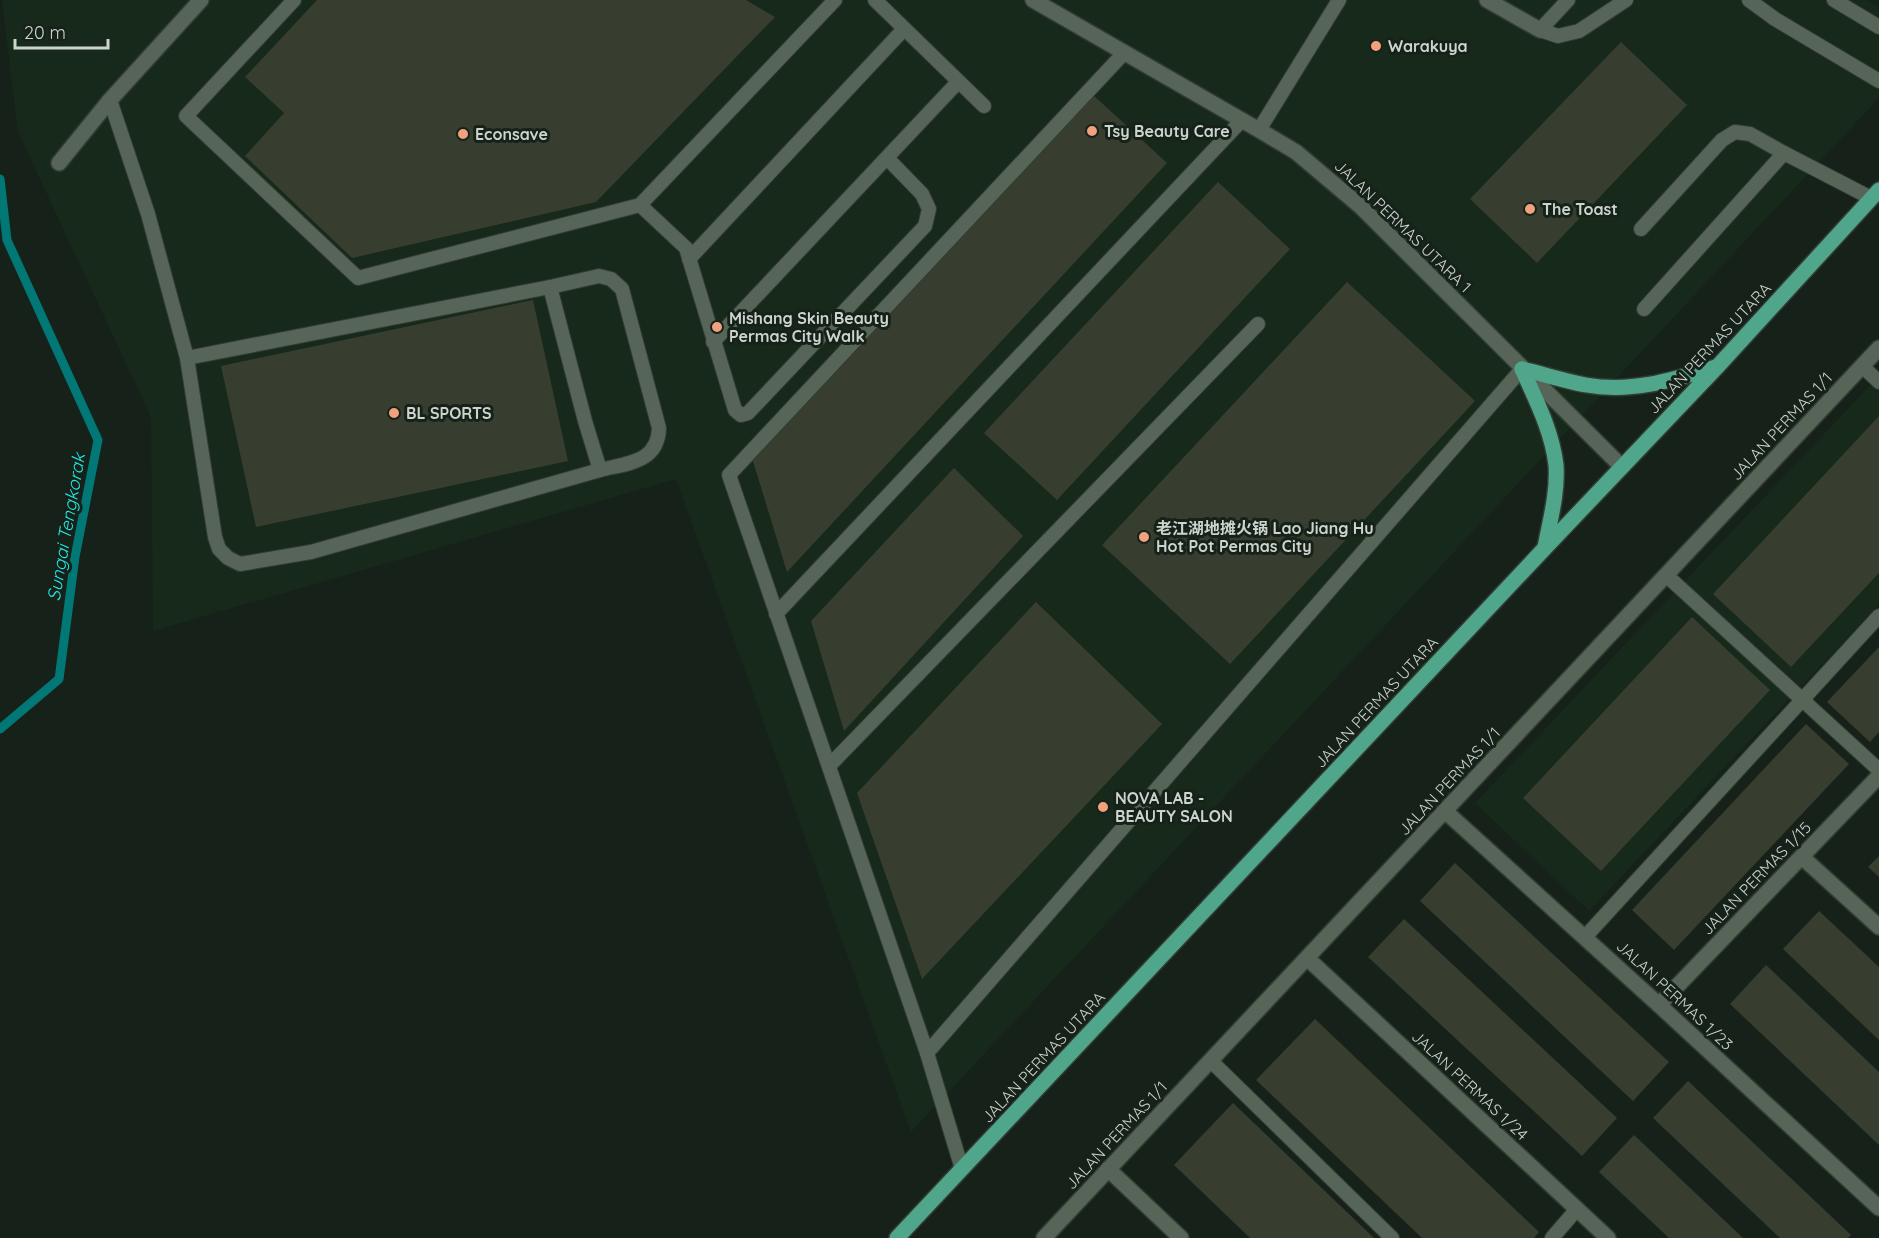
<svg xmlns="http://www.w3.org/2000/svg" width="1879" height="1238" viewBox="0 0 1879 1238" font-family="Quicksand,'Noto Sans SC',sans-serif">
  <rect width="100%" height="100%" fill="#162219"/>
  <g fill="#17291b">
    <polygon points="2,0 1866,0 1879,7 1879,98 911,1132 676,479 153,631 151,417 18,132"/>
    <polygon points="1879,376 1879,604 1589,911 1475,803"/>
  </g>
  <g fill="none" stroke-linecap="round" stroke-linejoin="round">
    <polyline stroke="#017876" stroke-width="9" points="0,179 7,240 98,440 75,557 59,679 0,729"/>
  </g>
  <g fill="#373e30">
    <polygon points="317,0 746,0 775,17 596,202 352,258 245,156 284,113 245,77"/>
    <polygon points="1621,42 1687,105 1537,263 1470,199"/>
    <polygon points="1091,93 1167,163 787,572 752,458"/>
    <polygon points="1218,182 1290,249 1057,500 984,433"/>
    <polygon points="1347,282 1475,401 1230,664 1102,545"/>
    <polygon points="533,300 568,461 256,527 221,366"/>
    <polygon points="1879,416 1879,573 1791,667 1713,594"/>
    <polygon points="954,468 1023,536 844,731 811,621"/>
    <polygon points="1036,602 1162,724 922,979 857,793"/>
    <polygon points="1692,617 1770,690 1601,871 1523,798"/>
    <polygon points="1879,647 1879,732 1870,742 1827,702"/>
    <polygon points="1806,724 1849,764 1674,950 1632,910"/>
    <polygon points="1879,856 1879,877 1868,867"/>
    <polygon points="1455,863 1669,1062 1633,1101 1420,901"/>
    <polygon points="1819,911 1879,967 1879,1040 1783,949"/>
    <polygon points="1404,919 1617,1118 1582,1156 1368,957"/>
    <polygon points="1766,965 1879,1072 1879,1145 1730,1004"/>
    <polygon points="1315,1019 1539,1232 1534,1238 1422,1238 1256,1080"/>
    <polygon points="1688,1081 1851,1235 1848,1238 1780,1238 1653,1118"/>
    <polygon points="1233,1103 1374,1238 1250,1238 1174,1165"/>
    <polygon points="1634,1135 1743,1238 1669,1238 1599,1172"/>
  </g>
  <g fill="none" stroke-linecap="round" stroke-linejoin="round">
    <g stroke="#333c34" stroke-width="16">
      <g id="service">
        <polyline points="294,0 186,116 358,278 640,205 835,0"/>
        <polyline points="875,0 984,106"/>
        <polyline points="1568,0 1540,30 1558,36 1579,31 1626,0"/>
        <polyline points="1749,0 1775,19 1879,81"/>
        <polyline points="1834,0 1879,27"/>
        <polyline points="110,100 148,214 187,358 215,537 219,549 228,558 240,564 311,552 600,470"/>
        <polyline points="1259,130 1339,0"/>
        <polyline points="640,205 686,248 735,410 741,415 748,413 925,226 929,209 922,194 887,158"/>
        <polyline points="1641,229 1722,140 1735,132 1750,134 1784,153"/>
        <polyline points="689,259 904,29"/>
        <path d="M599,276l12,3 11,10 37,139c-1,35 -32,35 -59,42l-15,-49 -35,-134z"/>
        <polyline points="1644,309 1784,153 1871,198"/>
        <polyline points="713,342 958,82"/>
        <polyline points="187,358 550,287"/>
        <polyline points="1862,366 1879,382"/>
        <polyline points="1666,575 1879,770"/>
        <polyline points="776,614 1242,120"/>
        <polyline points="829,766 1258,324"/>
        <polyline points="1585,937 1879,616"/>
        <polyline points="927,1053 1522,369"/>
        <polyline points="1211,1061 1392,1238"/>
        <polyline points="962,1169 927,1053 729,475 1124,53"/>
        <polyline points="1552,1238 1577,1209"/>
      </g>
    </g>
    <g stroke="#333c34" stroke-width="18">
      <polyline id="pedestrian" points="1487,0 1540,30"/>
    </g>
    <g stroke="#333c34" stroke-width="18">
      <g id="minor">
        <polyline points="1033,0 1259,130 1296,152 1360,206 1622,467"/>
        <polyline points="59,163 110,100 201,0"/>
        <polyline points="1445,811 1659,1005 1879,1208"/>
        <polyline points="1802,857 1879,927"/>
        <polyline points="1307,958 1608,1238"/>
        <polyline points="1659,1005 1879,776"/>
        <polyline points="1108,1169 1181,1238"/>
        <polyline points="1044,1238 1879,348"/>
      </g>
    </g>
    <g stroke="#333c34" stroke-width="18">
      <g id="primary">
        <path d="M1522,369c21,5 43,12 64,16 46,8 87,-5 130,-18"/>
        <path d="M1522,369c14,31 30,62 34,96 2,27 -6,56 -11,82"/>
        <polyline points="897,1238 1544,549 1718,366 1879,190"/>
      </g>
    </g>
    <use href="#service" stroke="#576559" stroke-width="14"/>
    <use href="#pedestrian" stroke="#576559" stroke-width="15"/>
    <use href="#minor" stroke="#576559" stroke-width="15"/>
    <use href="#primary" stroke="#50a68b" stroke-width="15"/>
  </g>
  <g fill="#f1a17d" stroke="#162219" stroke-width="2">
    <circle cx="1376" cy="46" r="6"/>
    <circle cx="1092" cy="131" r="6"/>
    <circle cx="463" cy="134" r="6"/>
    <circle cx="1530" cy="209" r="6"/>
    <circle cx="717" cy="327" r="6"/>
    <circle cx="394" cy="413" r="6"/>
    <circle cx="1144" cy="537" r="6"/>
    <circle cx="1103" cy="807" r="6"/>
  </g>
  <g text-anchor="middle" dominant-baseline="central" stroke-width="6" stroke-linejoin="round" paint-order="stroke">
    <g font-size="16" font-weight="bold" fill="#ccd4cd" stroke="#162219" text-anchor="start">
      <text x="1388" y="46">Warakuya</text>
      <text x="1104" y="131">Tsy Beauty Care</text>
      <text x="475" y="134">Econsave</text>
      <text x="1542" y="209">The Toast</text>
      <text x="729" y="318">Mishang Skin Beauty<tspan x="729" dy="18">Permas City Walk</tspan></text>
      <text x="406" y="413">BL SPORTS</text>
      <text x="1156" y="528">老江湖地摊火锅 Lao Jiang Hu<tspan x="1156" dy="18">Hot Pot Permas City</tspan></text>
      <text x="1115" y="798">NOVA LAB -<tspan x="1115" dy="18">BEAUTY SALON</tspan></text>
    </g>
    <g font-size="16" fill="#ccd4cd" stroke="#162219">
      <text transform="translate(1403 226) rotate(44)">JALAN PERMAS UTARA 1</text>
      <text transform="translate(1709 348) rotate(-47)">JALAN PERMAS UTARA</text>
      <text transform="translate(1781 426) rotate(-47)">JALAN PERMAS 1/1</text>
      <text transform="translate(1376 702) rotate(-47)">JALAN PERMAS UTARA</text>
      <text transform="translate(1449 781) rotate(-47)">JALAN PERMAS 1/1</text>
      <text transform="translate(1756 878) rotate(-46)">JALAN PERMAS 1/15</text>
      <text transform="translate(1675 995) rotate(43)">JALAN PERMAS 1/23</text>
      <text transform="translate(1043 1057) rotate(-47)">JALAN PERMAS UTARA</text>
      <text transform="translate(1470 1085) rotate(43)">JALAN PERMAS 1/24</text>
      <text transform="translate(1116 1135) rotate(-47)">JALAN PERMAS 1/1</text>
    </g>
    <g font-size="18" font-style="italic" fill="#23e8e4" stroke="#162219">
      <text transform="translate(66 527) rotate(-80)">Sungai Tengkorak</text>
    </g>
  </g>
  <path d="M15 39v9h93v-9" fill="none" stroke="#ccd4cd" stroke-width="3"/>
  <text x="24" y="39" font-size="18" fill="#ccd4cd" stroke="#162219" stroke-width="4.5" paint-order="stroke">20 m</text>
</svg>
